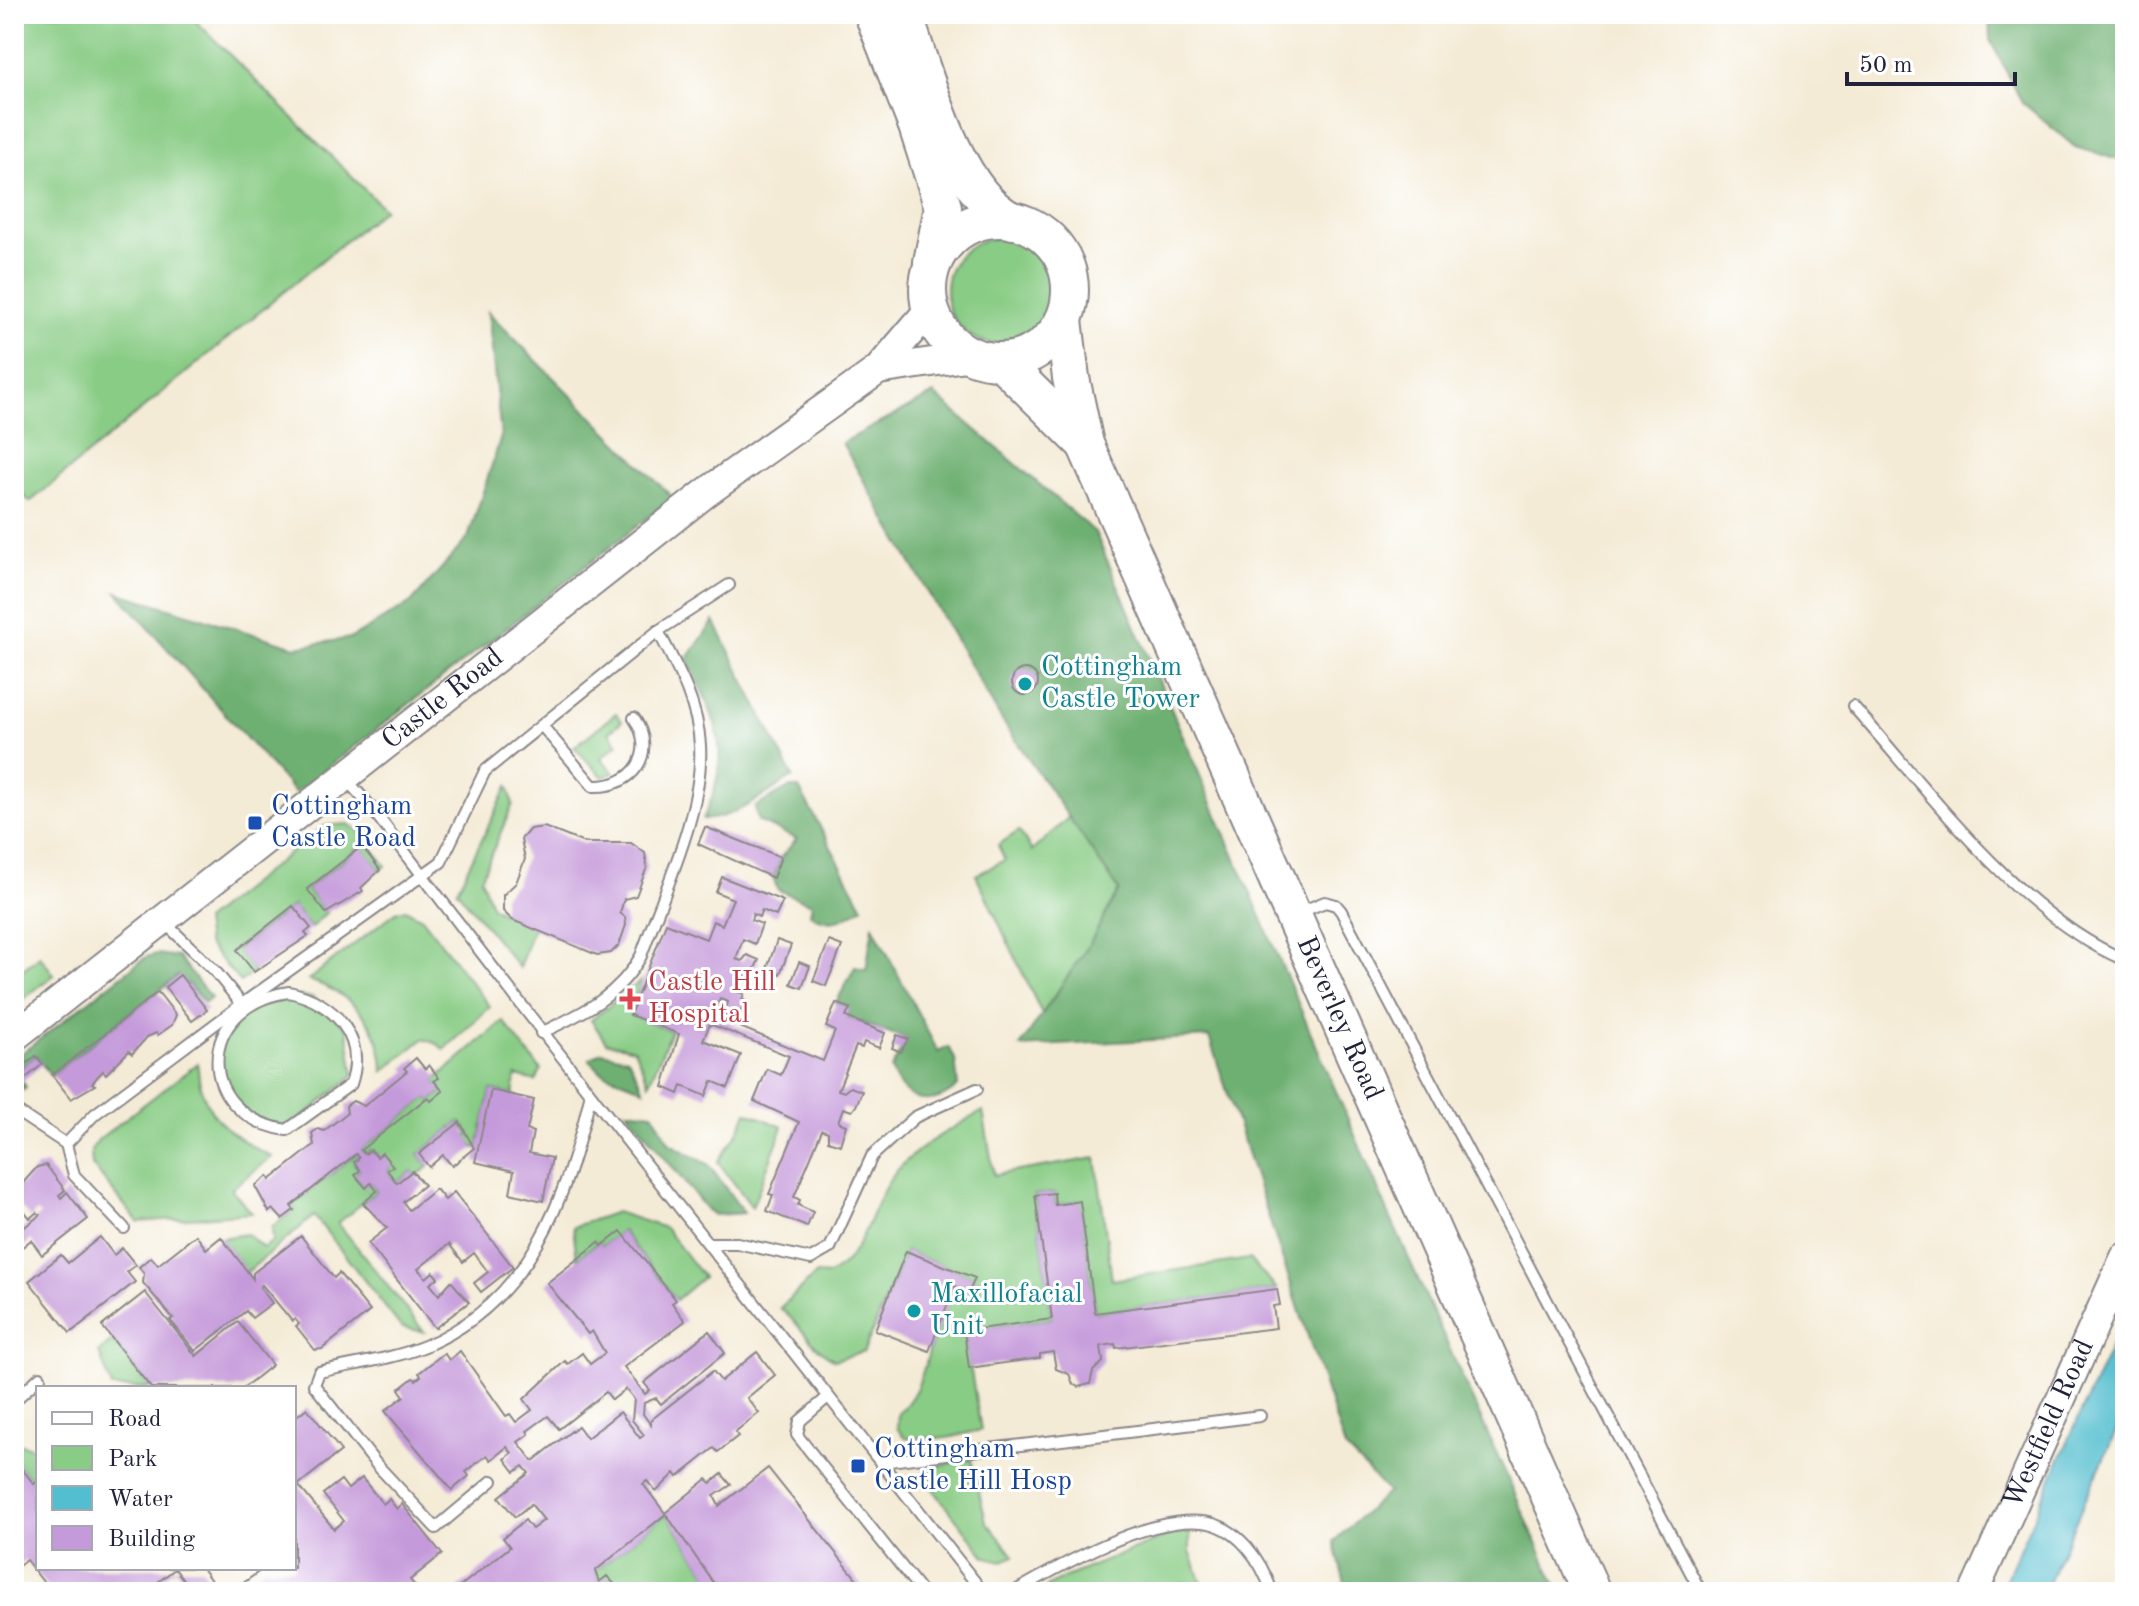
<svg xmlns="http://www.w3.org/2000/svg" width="2139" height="1606" viewBox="0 0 2139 1606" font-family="'Old Standard TT',serif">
  <rect width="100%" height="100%" fill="#fff"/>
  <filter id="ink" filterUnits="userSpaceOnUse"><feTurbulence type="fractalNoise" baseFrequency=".0125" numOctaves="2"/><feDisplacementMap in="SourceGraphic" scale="16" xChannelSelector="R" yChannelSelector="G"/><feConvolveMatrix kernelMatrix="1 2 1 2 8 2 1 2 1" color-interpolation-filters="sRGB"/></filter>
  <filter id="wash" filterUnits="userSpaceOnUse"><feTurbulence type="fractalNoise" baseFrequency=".006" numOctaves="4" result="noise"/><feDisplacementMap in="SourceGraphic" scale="32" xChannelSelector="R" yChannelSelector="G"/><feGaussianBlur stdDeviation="1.8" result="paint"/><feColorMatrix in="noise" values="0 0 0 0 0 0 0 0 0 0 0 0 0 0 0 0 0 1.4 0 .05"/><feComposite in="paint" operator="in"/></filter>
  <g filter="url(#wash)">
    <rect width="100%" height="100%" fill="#f4ebd6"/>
    <g fill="#89cc85" stroke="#567760" stroke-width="2">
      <polygon points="14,14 189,14 384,209 30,502 14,485"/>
      <circle cx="999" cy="291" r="53"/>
      <polygon points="616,713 622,721 609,732 618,744 601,758 614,773 603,777 574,747"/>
      <polygon points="508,786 513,804 481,878 492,907 533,928 519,968 457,890"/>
      <polygon points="1069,817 1119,890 1089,945 1042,1014 976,875 1005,860 998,845 1019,831 1032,851"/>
      <polygon points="348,824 359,831 386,866 380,870 361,846 307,889 326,913 311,928 293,906 237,949 254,972 240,982 207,944 204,921 324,826"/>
      <path d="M405,909l17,9 68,89 -46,43 -6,-6 -15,-5 -40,33c0,-47 -32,-79 -75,-92l88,-68z"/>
      <polygon points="40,956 54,975 14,1006 14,976"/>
      <polygon points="641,981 631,1015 671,1031 649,1083 634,1049 606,1042 591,1020"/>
      <polygon points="265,995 312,997 347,1028 354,1075 287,1130 247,1118 221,1084 220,1042 230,1022"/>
      <polygon points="503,1021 541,1070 536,1081 516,1076 513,1095 491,1090 478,1147 474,1148 466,1137 470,1134 460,1122 419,1154 429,1167 416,1176 412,1171 397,1183 387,1170 392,1166 371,1150 365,1154 361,1150 428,1097 431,1101 442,1092 434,1081"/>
      <path d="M198,1063c-1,50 34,74 74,94l-41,32 21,24 -114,9 -46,-57 -1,-15 8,-11z"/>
      <path d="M983,1111l11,64 102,-17 16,122 137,-21 28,30 -182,24 -16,-112 -24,4 -1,-12 -19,2 17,124 -88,12 17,99 -34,8h-42l-8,-10 1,-15c20,-18 23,-36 31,-61 7,-23 17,-44 26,-66l14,5 5,-13 -68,-27 -42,100 -29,9c-21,-10 -36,-37 -55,-52l36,-34 13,1c36,-19 40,-68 63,-98 22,-30 59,-48 91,-66z"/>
      <polygon points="747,1112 783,1127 752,1207 718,1162 740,1129"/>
      <polygon points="356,1154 359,1158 354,1163 360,1170 355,1175 366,1187 371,1183 377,1191 338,1223 424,1332 401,1327 314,1216 247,1272 221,1238 247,1234 263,1248 273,1241 272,1227 294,1210 291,1206"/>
      <polygon points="616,1212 665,1228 703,1277 676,1300 622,1231 602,1246 598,1242 577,1259 573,1227"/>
      <polygon points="113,1340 151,1388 112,1388 99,1352"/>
      <polygon points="14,1442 38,1449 38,1481 34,1484 14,1459"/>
      <polygon points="971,1459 986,1521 1014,1556 1001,1562 985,1556 922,1475 928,1468"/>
      <polygon points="666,1514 720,1592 622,1592 607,1577 599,1582 595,1571"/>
      <polygon points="1190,1532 1190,1552 1206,1592 1038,1592 1063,1578 1172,1534"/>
    </g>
    <g fill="#6eb072" stroke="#486956" stroke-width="2">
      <polygon points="1989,14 2125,14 2125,162 2075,147 2022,102 1990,40"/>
      <polygon points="488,312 673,498 295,793 117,592 296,647 351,638 411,603 468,538 501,437"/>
      <polygon points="934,394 1095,532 1391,1219 1559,1592 1347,1592 1334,1541 1388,1492 1345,1448 1209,1037 1020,1047 1089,945 1119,890 1001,719 842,443"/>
      <path d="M714,621l79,156c-22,13 -65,46 -90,42 31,-67 14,-98 -16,-160z"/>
      <path d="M789,788h10l64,119c-18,12 -32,20 -53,7l2,-10 -34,-14 -5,-12 8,-21 16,-18 -39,-18 -3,-14z"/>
      <path d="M873,926l65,126 11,-5 6,12 3,27c-26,24 -55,17 -67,-17l16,-30 -61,-22 3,-9 -13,-5 19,-36 11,3z"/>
      <polygon points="157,954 178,957 211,998 205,1003 179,975 51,1076 36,1056 16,1072 26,1087 14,1097 14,1059 146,957"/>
      <polygon points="602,1052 628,1058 644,1089 601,1072 589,1059"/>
      <polygon points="626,1110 653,1113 670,1144 708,1164 744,1213 714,1215 707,1210"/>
    </g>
    <polygon fill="#53becf" stroke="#3a7085" stroke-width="2" points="2125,1315 2125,1411 2044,1592 2000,1592"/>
    <g id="blocks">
      <g fill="#c59ada" fill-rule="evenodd">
        <circle cx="1025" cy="682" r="13"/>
        <polygon points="544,827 584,843 631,843 645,853 647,867 636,896 624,899 620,913 625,917 626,925 619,945 611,953 597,955 512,920 503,911 503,895 516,883 525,859 521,839 530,829"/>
        <polygon points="705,827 781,857 773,878 698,844"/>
        <polygon points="362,846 380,870 361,888 363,891 326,913 307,889"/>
        <polygon points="722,877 783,901 776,916 762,910 759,917 753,914 751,920 762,924 755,944 743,939 736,959 742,961 747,955 759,960 750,979 742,976 736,991 744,994 742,999 745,1001 736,1023 725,1018 728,1002 720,999 713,1016 823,1061 835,1031 826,1027 836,1003 850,1008 846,1017 885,1033 879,1048 864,1042 862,1048 856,1046 838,1090 844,1092 850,1087 862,1091 856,1106 852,1111 843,1108 838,1122 846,1125 840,1145 828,1141 828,1132 822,1130 794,1197 800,1200 798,1205 813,1212 807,1227 767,1211 773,1195 769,1194 799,1122 754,1101 767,1069 781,1075 789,1056 710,1024 703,1040 741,1055 728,1088 712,1081 706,1096 682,1086 679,1094 663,1087 679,1034 630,1015 666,923 706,939 713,921 722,925 733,899 716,892"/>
        <polygon points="293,906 311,928 305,933 308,936 254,972 237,950"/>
        <polygon points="777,940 791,945 780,974 767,969"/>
        <polygon points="829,941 842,946 826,986 813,981"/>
        <polygon points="799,962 810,966 802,988 791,984"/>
        <polygon points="180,975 207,1010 192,1021 165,987"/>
        <polygon points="158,992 176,1015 172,1025 158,1035 156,1033 147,1037 132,1054 129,1051 106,1074 103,1071 99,1075 92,1083 95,1085 71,1099 52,1075"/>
        <polygon points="897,1035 908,1039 901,1052 892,1048"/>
        <polygon points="36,1056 43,1064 22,1081 15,1073"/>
        <polygon points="416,1058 425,1069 429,1065 439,1078 434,1081 443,1091 431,1101 428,1097 361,1150 365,1154 371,1150 377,1157 382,1153 393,1166 387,1170 397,1183 412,1171 424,1185 403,1202 409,1210 436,1189 445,1200 454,1192 513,1267 481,1292 474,1283 488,1272 474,1253 463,1262 449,1244 418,1269 426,1278 433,1272 438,1278 430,1284 439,1295 451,1281 469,1302 435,1328 368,1243 387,1228 363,1203 377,1191 371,1183 366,1188 355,1175 360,1170 354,1162 359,1158 356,1154 291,1206 294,1210 282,1219 273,1209 269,1212 255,1186 268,1176 270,1180 314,1145 312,1133 318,1129 324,1131 347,1113 346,1106 353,1101 364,1106 407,1071 404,1068"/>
        <polygon points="491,1090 534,1100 527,1130 533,1132 529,1153 552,1158 543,1201 510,1193 514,1171 475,1162"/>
        <polygon points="460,1122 474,1148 452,1166 443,1155 429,1167 419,1154"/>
        <polygon points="46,1165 65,1190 59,1195 61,1198 67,1192 88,1219 42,1255 31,1240 14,1254 14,1219 22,1229 40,1215 37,1212 30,1218 14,1199 14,1185 22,1184 37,1167"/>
        <polygon points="1054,1193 1055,1205 1080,1201 1095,1313 1277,1289 1280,1305 1273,1306 1276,1328 1116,1348 1115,1344 1101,1346 1103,1362 1093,1371 1090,1384 1078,1387 1073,1384 1069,1374 1056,1369 1053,1352 1040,1354 1040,1358 969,1368 964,1331 1052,1319 1035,1195"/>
        <path d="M621,1231l55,69 -4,3 13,18 -61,46 21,27 5,-4 -6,-7 65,-52 16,22 -64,51 -5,-6 -12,5 -1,11 8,11v-5l62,-49 8,10 36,-29 18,23 -28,23 12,15 -24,19 3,4 -20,16 -4,-4 -36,29 -3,-4 -19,19 -9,-11 -4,3 22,29 42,-34 4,4 11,-9 9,11 -17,11 5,10 49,-38 99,124h-147l-54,-78 -71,57 4,11 8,-6 15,16h-169l57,-45 -7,-9 22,-18 7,9 12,-9 -13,-16 -16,13 -16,-20 30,-24 -6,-7 -8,6 -10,-13 7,-6 -5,-6 -16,13 -4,-5 -21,17 3,4 -17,14 -67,-79 19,-15 -5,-7 14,-11 3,2 5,-4 -2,-3 25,-20 5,7 11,-9 46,65 4,-2 6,8 16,-12 -8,-11 41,-38 3,3 14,-11 8,11 15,-11 -13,-22 -4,3 -41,-51 52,-41 3,4zM626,1389l8,10 -2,21 12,15 -4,3 -20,-26 -33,26 -9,-12 -45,35 -15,-19 11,-8 -2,-3 21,-15 11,13 47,-37 6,8z"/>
        <polygon points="196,1235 206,1249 221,1237 253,1279 253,1273 301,1236 334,1278 339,1273 370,1311 322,1349 315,1350 296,1326 299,1324 295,1319 292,1321 262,1285 260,1287 272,1303 252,1318 246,1311 195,1351 170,1320 173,1318 143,1283 144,1274 139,1267 151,1257 158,1265"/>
        <polygon points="100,1237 114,1255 122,1248 136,1265 127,1272 135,1282 70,1333 29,1281 61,1255 68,1263"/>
        <polygon points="906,1251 975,1278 969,1292 955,1286 929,1351 875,1330"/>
        <polygon points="145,1292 196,1356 238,1322 272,1365 243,1388 151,1388 102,1326"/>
        <polygon points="307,1408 341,1451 298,1485 334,1529 344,1521 323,1494 341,1480 348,1489 362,1478 383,1504 389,1499 397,1509 402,1504 442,1554 410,1580 420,1592 231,1592 264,1568 294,1568 294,1418"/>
        <polygon points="14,1459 34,1484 38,1481 38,1568 202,1568 219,1592 193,1592 175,1569 145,1592 51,1592 26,1560 14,1570"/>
      </g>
    </g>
  </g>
  <g filter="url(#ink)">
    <use href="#blocks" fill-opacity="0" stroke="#8b8688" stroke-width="2"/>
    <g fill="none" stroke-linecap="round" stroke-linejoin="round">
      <g stroke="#8b8688" stroke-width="14">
        <g id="lane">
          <path d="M1853,706c75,84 168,211 272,254"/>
          <path d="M543,727l50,59c40,2 65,-33 41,-68"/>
          <path d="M345,778l25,28c200,266 407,525 613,786"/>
          <polyline points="1298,913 1325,902 1336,905 1341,911 1701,1592"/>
          <polyline points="163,921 215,971 244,1007"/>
          <path d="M289,992c44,10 78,44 62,92l-64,46c-94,-14 -92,-125 2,-138z"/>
          <path d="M541,1033c42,-20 77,-36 100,-77 22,-62 63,-146 59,-211 -2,-41 -23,-78 -42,-114"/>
          <polyline points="14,1117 19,1113 66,1144"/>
          <polyline points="124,1228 74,1175 66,1144 95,1114 242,1004 441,862 485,771 658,631 729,585"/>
          <polyline points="711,1243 737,1243 811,1259 830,1248 872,1156 915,1117 977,1089"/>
          <polyline points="828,1397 800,1421 797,1435 922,1592"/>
          <polyline points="14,1401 40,1377"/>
          <polyline points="881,1462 1260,1416"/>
          <path d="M492,1481l-56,47 -59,-63 -63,-80 5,-13c34,-8 74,-13 106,-26 105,-44 141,-147 165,-249"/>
          <path d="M1014,1592c47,-27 133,-76 188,-70 36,3 60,40 70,70"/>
        </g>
      </g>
      <g stroke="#8b8688" stroke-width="32">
        <g id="secondary">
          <polyline points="878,370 972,356"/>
          <path id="s1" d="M14,1037l693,-545 171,-122 52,-61"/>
          <path id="s2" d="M1974,1592l151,-335"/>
        </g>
      </g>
      <g stroke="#8b8688" stroke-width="40">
        <g id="highway">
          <polyline points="873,14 917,126 943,207 932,262"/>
          <path d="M904,14c20,58 50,180 109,207"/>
          <circle cx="999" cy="290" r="71"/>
          <path id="s3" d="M1064,320l7,58 14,66 507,1148"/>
          <polyline points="1001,361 1085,444"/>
        </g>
      </g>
      <use href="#lane" stroke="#fff" stroke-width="10"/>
      <use href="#secondary" stroke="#fff" stroke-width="28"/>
      <use href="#highway" stroke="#fff" stroke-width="36"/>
    </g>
  </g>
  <g fill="#0f9aa8" stroke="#fff" stroke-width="3">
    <circle cx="1025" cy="684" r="8"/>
    <circle cx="914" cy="1311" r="8"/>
  </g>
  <g fill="#1a4fb4" stroke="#fff" stroke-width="3">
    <rect x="247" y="815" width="16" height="16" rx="4"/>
    <rect x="850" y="1458" width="16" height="16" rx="4"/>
  </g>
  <path fill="#e0444e" stroke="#fff" stroke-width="3" d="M626 987h8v8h8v8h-8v8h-8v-8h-8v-8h8z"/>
  <g text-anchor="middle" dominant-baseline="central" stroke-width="6" stroke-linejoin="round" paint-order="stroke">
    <g font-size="28" fill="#0d838f" stroke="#fff" text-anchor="start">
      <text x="1041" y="668">Cottingham<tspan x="1041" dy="32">Castle Tower</tspan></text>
      <text x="930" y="1295">Maxillofacial<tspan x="930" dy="32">Unit</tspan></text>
    </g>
    <g font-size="28" fill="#22223b" stroke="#fff">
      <text stroke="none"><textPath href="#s1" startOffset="546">Castle Road</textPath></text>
      <text stroke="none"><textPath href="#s3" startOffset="754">Beverley Road</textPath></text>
      <text stroke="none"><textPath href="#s2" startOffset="184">Westfield Road</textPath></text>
    </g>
    <g font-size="28" fill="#164399" stroke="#fff" text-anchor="start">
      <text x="271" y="807">Cottingham<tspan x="271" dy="32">Castle Road</tspan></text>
      <text x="874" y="1450">Cottingham<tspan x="874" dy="32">Castle Hill Hosp</tspan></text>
    </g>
    <g font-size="28" fill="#be3a42" stroke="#fff" text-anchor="start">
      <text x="648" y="983">Castle Hill<tspan x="648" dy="32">Hospital</tspan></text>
    </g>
  </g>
  <rect width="2139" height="1606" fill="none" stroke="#fff" stroke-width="48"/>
  <rect x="36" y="1386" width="260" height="184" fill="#ffffff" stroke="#a7a7b1" stroke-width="2"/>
  <rect x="52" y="1412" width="40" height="12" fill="#ffffff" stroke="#a7a7b1" stroke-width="2"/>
  <text x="108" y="1426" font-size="24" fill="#22223b">Road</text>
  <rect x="52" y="1446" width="40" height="24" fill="#89cc85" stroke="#a7a7b1" stroke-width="2"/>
  <text x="108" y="1466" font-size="24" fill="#22223b">Park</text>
  <rect x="52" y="1486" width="40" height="24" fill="#53becf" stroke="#a7a7b1" stroke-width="2"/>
  <text x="108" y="1506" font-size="24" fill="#22223b">Water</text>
  <rect x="52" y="1526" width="40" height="24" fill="#c59ada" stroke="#a7a7b1" stroke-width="2"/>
  <text x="108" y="1546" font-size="24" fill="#22223b">Building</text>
  <path d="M1847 72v12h168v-12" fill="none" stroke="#22223b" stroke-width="4"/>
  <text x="1859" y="72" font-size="24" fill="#22223b" stroke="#ffffff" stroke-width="6" paint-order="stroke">50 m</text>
</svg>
